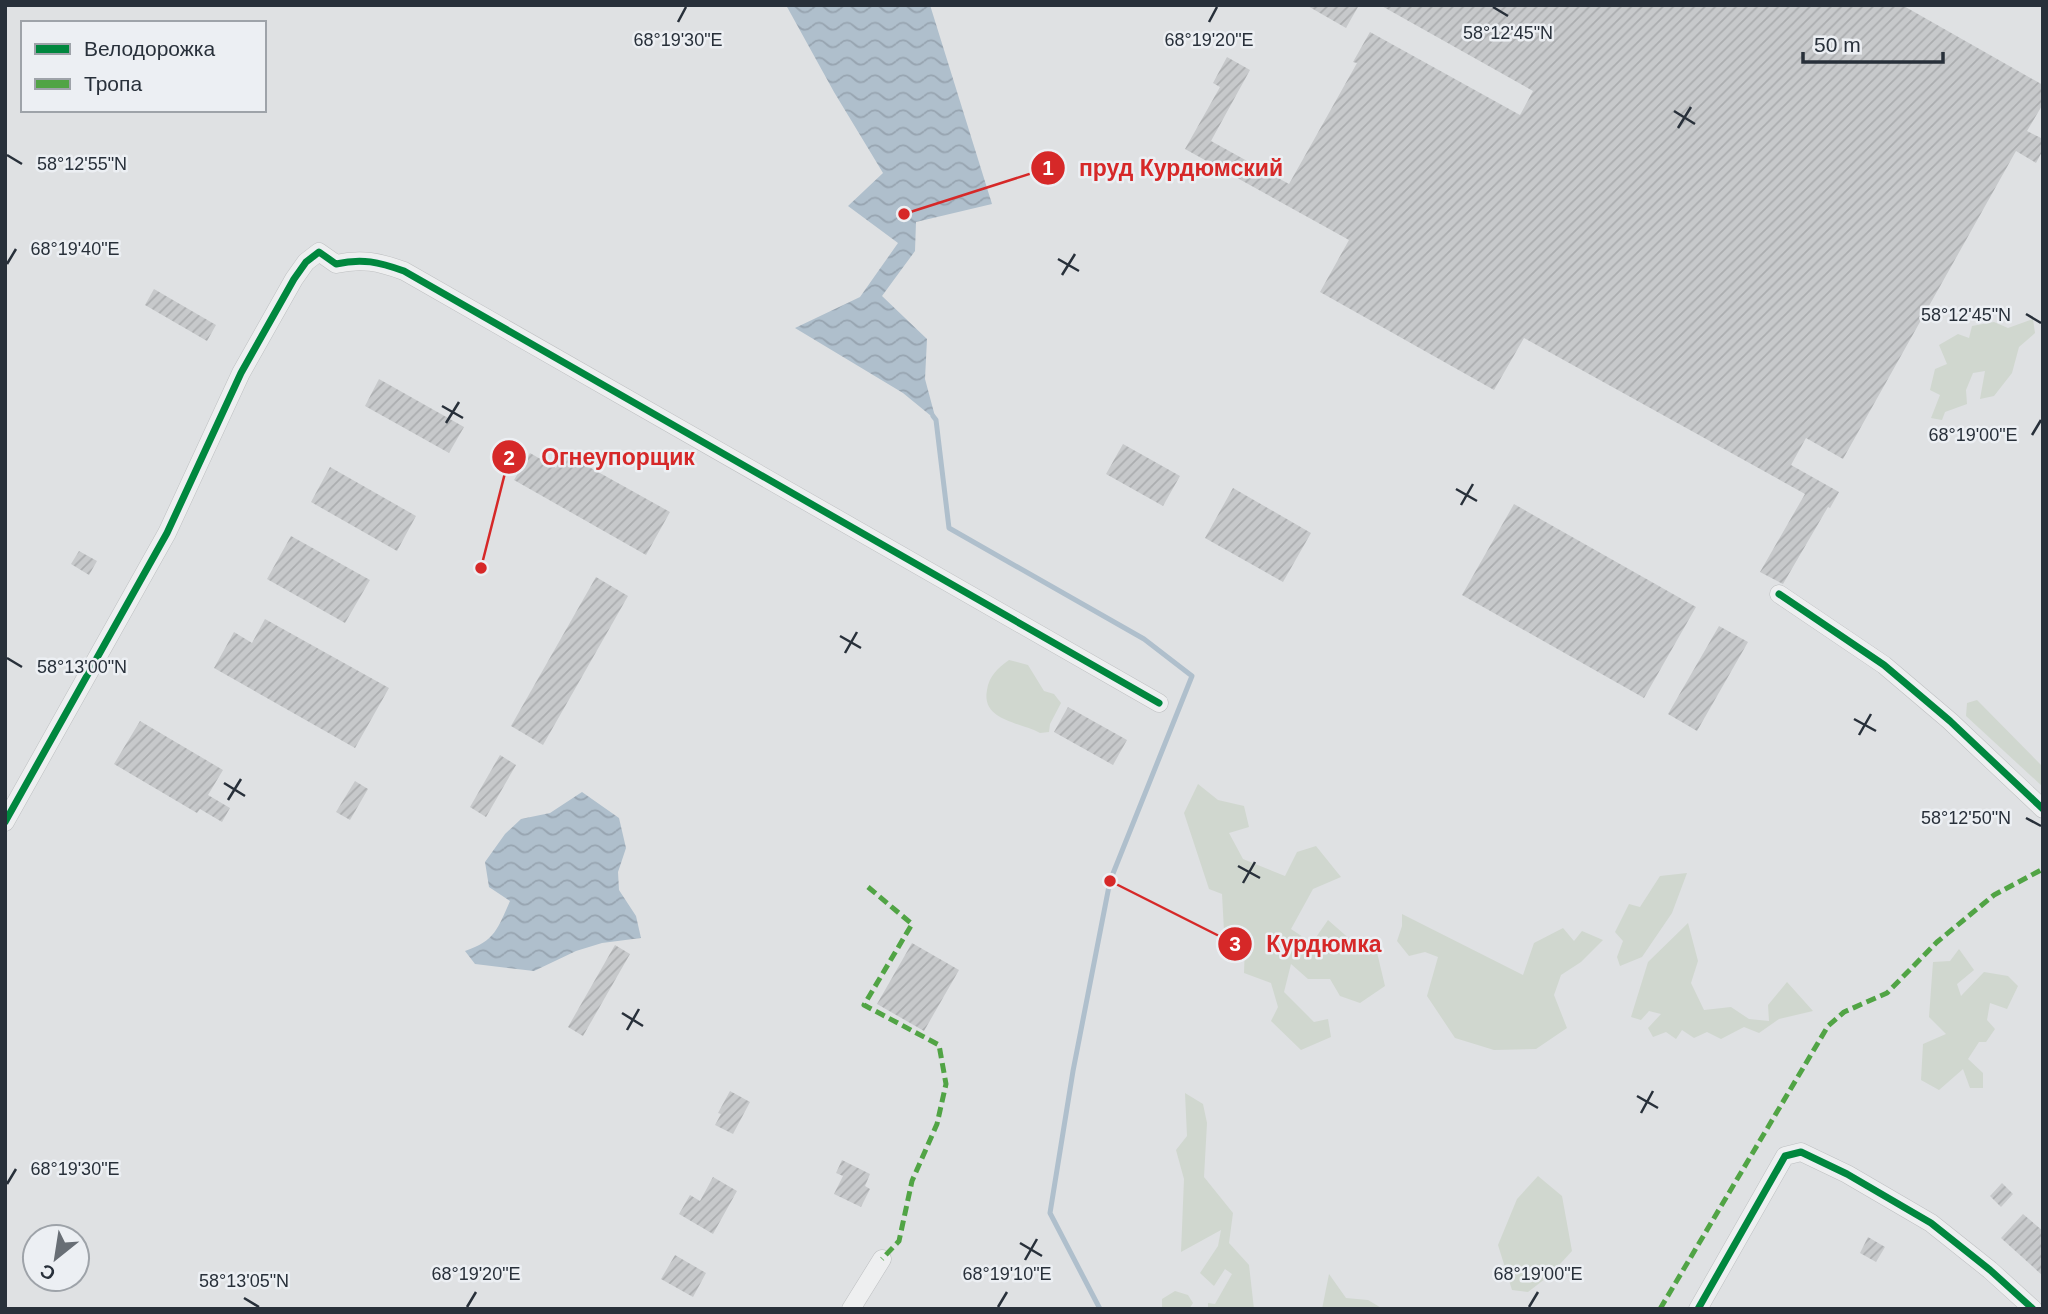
<svg xmlns="http://www.w3.org/2000/svg" width="2048" height="1314" viewBox="0 0 2048 1314" font-family="Arial,sans-serif">
  <defs>
    <pattern id="water-waves" width="16" height="10" patternUnits="userSpaceOnUse" patternTransform="scale(1.75)"><rect width="16" height="10" fill="#afbfcc"/><path d="M0 5q4-4 8 0t8 0" fill="none" stroke="#97a4b0"/></pattern>
    <pattern id="building-hatch" width="6" height="6" patternUnits="userSpaceOnUse" patternTransform="scale(1.75)"><rect width="6" height="6" fill="#c7c9cb"/><path d="M-1 1l2-2M0 6l6-6M5 7l2-2" fill="none" stroke="#abadaf"/></pattern>
  </defs>
  <rect width="100%" height="100%" fill="#dfe1e3"/>
  <g fill="#d0d7cf">
    <polygon points="2033,319 2035,333 2019,347 2012,373 1994,396 1980,399 1985,371 1973,373 1966,390 1967,404 1945,412 1942,420 1931,418 1940,395 1930,390 1935,369 1947,364 1939,345 1958,334 1969,338 1972,326 1994,322 2008,328"/>
    <path d="M1009,660l19,5 16,26 10,3 7,9 -11,21 -1,8 -9,1c-20,-11 -59,-12 -53,-43 2,-14 11,-22 22,-30z"/>
    <polygon points="1977,700 2043,767 2043,787 1966,716 1967,703"/>
    <polygon points="1198,784 1218,800 1244,806 1249,827 1229,833 1243,859 1285,876 1297,852 1316,846 1341,877 1313,889 1291,929 1312,943 1328,920 1360,948 1375,944 1385,986 1360,1003 1340,996 1330,979 1308,979 1291,964 1284,992 1314,1022 1328,1019 1331,1037 1301,1050 1271,1021 1278,1007 1271,983 1244,973 1245,943 1224,931 1222,894 1209,889 1184,813"/>
    <polygon points="1687,873 1672,913 1642,957 1620,966 1617,957 1623,941 1615,932 1629,904 1640,907 1660,876"/>
    <polygon points="1402,914 1523,975 1534,943 1563,928 1574,941 1582,931 1603,940 1581,962 1561,975 1554,995 1567,1028 1536,1049 1494,1050 1455,1038 1427,996 1438,957 1425,952 1409,956 1397,941 1402,926"/>
    <polygon points="1688,923 1698,961 1691,983 1704,1010 1731,1007 1749,1019 1769,1021 1768,1005 1787,982 1813,1011 1779,1019 1759,1033 1744,1027 1721,1039 1707,1032 1694,1038 1682,1030 1676,1039 1666,1032 1653,1037 1648,1028 1661,1014 1649,1011 1641,1020 1631,1017 1648,962"/>
    <polygon points="1959,949 1974,970 1957,984 1961,996 1984,972 2008,976 2018,986 2007,1009 1990,1003 1987,1020 1995,1029 1986,1042 1979,1042 1968,1059 1983,1073 1983,1088 1970,1088 1963,1069 1939,1090 1921,1080 1923,1044 1946,1034 1929,1017 1933,962 1950,961"/>
    <polygon points="1185,1093 1203,1104 1207,1123 1204,1177 1233,1213 1229,1243 1249,1265 1254,1309 1208,1309 1208,1303 1215,1304 1232,1274 1225,1269 1214,1286 1200,1273 1218,1246 1221,1230 1181,1252 1184,1179 1176,1150 1187,1136"/>
    <polygon points="1538,1176 1562,1196 1572,1251 1550,1275 1528,1292 1512,1290 1498,1245 1517,1199"/>
    <polygon points="1329,1274 1346,1298 1368,1300 1383,1309 1322,1309"/>
    <polygon points="1175,1291 1188,1295 1193,1303 1189,1309 1162,1309 1162,1299"/>
  </g>
  <g fill="url(#water-waves)">
    <polygon points="786,5 930,5 992,204 916,222 915,251 882,296 927,339 925,379 936,420 903,393 795,328 860,297 898,243 848,206 883,173 834,92"/>
    <path d="M582,792l37,26 7,30 -8,24 1,18 17,26 5,22 -39,5 -26,8 -42,20 -59,-7 -10,-13c30,-10 33,-23 45,-50l-21,-14 -4,-25 20,-28 16,-15 29,-6z"/>
  </g>
  <g fill="none" stroke-linecap="round" stroke-linejoin="round">
    <polyline stroke="#afbfcc" stroke-width="5" points="933,416 936,420 949,528 1144,639 1192,676 1110,881 1073,1071 1050,1213 1100,1309"/>
  </g>
  <g fill="url(#building-hatch)">
    <polygon points="1306,5 1359,5 1346,28"/>
    <polygon points="1380,5 1902,5 2043,85 2043,104 2027,131 2043,139 2043,150 2036,163 2016,151 1843,459 1806,438 1791,465 1839,492 1830,508 1828,507 1783,584 1760,572 1805,494 1524,338 1494,390 1320,292 1349,240 1185,149 1220,87 1213,83 1227,57 1250,70 1211,141 1289,184 1357,63 1353,62 1370,32 1520,115 1533,91"/>
    <polygon points="154,289 216,325 207,341 145,305"/>
    <polygon points="379,379 464,427 449,453 365,406"/>
    <polygon points="1123,444 1180,476 1163,506 1106,474"/>
    <polygon points="530,453 556,468 564,453 670,512 646,555 514,480"/>
    <polygon points="330,467 416,516 397,551 311,502"/>
    <polygon points="1233,488 1311,533 1283,582 1205,538"/>
    <polygon points="1514,504 1696,607 1644,698 1462,595"/>
    <polygon points="291,536 370,580 345,623 267,579"/>
    <polygon points="79,551 97,561 89,575 71,564"/>
    <polygon points="596,577 628,596 543,745 511,726"/>
    <polygon points="265,619 389,688 355,748 214,668 234,632 252,643"/>
    <polygon points="1719,626 1748,642 1697,731 1668,714"/>
    <polygon points="1068,707 1127,740 1113,765 1054,732"/>
    <polygon points="140,721 223,770 208,795 230,808 222,822 200,809 197,813 114,764"/>
    <polygon points="500,755 516,765 486,817 470,807"/>
    <polygon points="355,781 368,789 350,820 336,812"/>
    <polygon points="912,943 959,970 924,1031 877,1004"/>
    <polygon points="615,945 630,954 583,1036 568,1027"/>
    <polygon points="730,1091 750,1102 733,1134 715,1125 721,1114 718,1113"/>
    <polygon points="842,1160 870,1174 865,1186 870,1189 861,1207 834,1194 843,1176 836,1173"/>
    <polygon points="713,1177 737,1191 713,1234 679,1214 690,1195 700,1201"/>
    <polygon points="2002,1183 2013,1194 2001,1207 1990,1196"/>
    <polygon points="2023,1214 2043,1231 2043,1276 2001,1238"/>
    <polygon points="1868,1237 1885,1247 1876,1262 1860,1253"/>
    <polygon points="675,1255 706,1273 693,1297 661,1279"/>
  </g>
  <g fill="none" stroke-linecap="round" stroke-linejoin="round">
    <g stroke="#bdbfc1" stroke-width="19">
      <g id="street">
        <polyline points="1779,594 1884,665 1950,721 2043,809"/>
        <path d="M5,822l162,-289 74,-160 53,-94 12,-17 13,-10 17,12c26,-6 43,-2 68,7l755,432"/>
        <polyline points="851,1309 882,1259"/>
        <polyline points="1698,1309 1785,1156 1801,1152 1847,1174 1931,1223 1990,1270 2033,1309"/>
      </g>
    </g>
    <use href="#street" stroke="#eeeff0" stroke-width="18"/>
    <g stroke="#51a445" stroke-width="5" stroke-dasharray="10 5" stroke-linecap="butt">
      <polyline points="868,887 912,924 864,1005 939,1045 946,1084 937,1124 912,1181 899,1241 882,1259"/>
      <polyline points="1660,1309 1828,1026 1844,1012 1887,993 1937,942 1994,895 2043,869"/>
    </g>
    <g stroke="#eceff3" stroke-width="11">
      <g id="cycleway">
        <polyline points="1779,594 1884,665 1950,721 2043,809"/>
        <path d="M5,822l162,-289 74,-160 53,-94 12,-17 13,-10 17,12c26,-6 43,-2 68,7l755,432"/>
        <polyline points="1698,1309 1785,1156 1801,1152 1847,1174 1931,1223 1990,1270 2033,1309"/>
      </g>
    </g>
    <use href="#cycleway" stroke="#00873e" stroke-width="7"/>
  </g>
  <path fill="none" stroke="#28303a" stroke-width="2.5" d="M1493,7l15,9M678,22l8,-15M1209,22l8,-15M1674,111l21,13M1678,128l13,-21M7,155l15,9M1058,259l21,12M7,264l9,-15M1062,275l13,-21M2026,314l15,9M442,406l21,12M446,423l13,-21M2032,435l9,-15M1456,489l21,12M1461,505l12,-21M840,636l21,12M845,653l12,-21M7,658l15,9M1854,719l22,12M1859,735l12,-21M224,783l21,13M228,800l13,-21M2026,818l15,8M1238,866l22,12M1243,883l12,-21M622,1013l21,13M627,1030l12,-21M1637,1096l21,12M1641,1113l12,-22M7,1184l9,-15M1020,1243l22,13M1025,1260l12,-21M244,1298l15,9M467,1307l9,-15M998,1307l9,-15M1529,1307l9,-15"/>
  <g font-size="18" text-anchor="middle" fill="#28303a" stroke="#eceff3" stroke-width="5" stroke-linejoin="round" paint-order="stroke">
    <text x="1508" y="39">58°12'45"N</text>
    <text x="678" y="46">68°19'30"E</text>
    <text x="1209" y="46">68°19'20"E</text>
    <text x="82" y="170">58°12'55"N</text>
    <text x="75" y="255">68°19'40"E</text>
    <text x="1966" y="321">58°12'45"N</text>
    <text x="1973" y="441">68°19'00"E</text>
    <text x="82" y="673">58°13'00"N</text>
    <text x="1966" y="824">58°12'50"N</text>
    <text x="75" y="1175">68°19'30"E</text>
    <text x="476" y="1280">68°19'20"E</text>
    <text x="1007" y="1280">68°19'10"E</text>
    <text x="1538" y="1280">68°19'00"E</text>
    <text x="244" y="1287">58°13'05"N</text>
  </g>
  <path fill="none" stroke="#d62828" stroke-width="2.5" d="M904 214L1048 168M481 568L509 457M1110 881L1235 944"/>
  <g fill="#d62828" stroke="#eceff3" stroke-width="2.5">
    <circle cx="904" cy="214" r="7"/>
    <circle cx="481" cy="568" r="7"/>
    <circle cx="1110" cy="881" r="7"/>
    <circle cx="1048" cy="168" r="18"/>
    <circle cx="509" cy="457" r="18"/>
    <circle cx="1235" cy="944" r="18"/>
  </g>
  <g font-size="21" text-anchor="middle" font-weight="bold" fill="#fff">
    <text x="1048" y="175">1</text>
    <text x="509" y="465">2</text>
    <text x="1235" y="951">3</text>
  </g>
  <g font-size="23" text-anchor="middle" font-weight="bold" fill="#d62828" stroke="#eceff3" stroke-width="5" stroke-linejoin="round" paint-order="stroke">
    <text x="1181" y="176">пруд Курдюмский</text>
    <text x="618" y="465">Огнеупорщик</text>
    <text x="1324" y="952">Курдюмка</text>
  </g>
  <rect width="2048" height="1314" fill="none" stroke="#28303a" stroke-width="14"/>
  <rect x="21" y="21" width="245" height="91" fill="#eceff3" stroke="#9ea3a9" stroke-width="2"/>
  <rect x="35" y="44" width="35" height="10" fill="#00873e" stroke="#9ea3a9" stroke-width="2"/>
  <text x="84" y="56" font-size="21" fill="#28303a">Велодорожка</text>
  <rect x="35" y="79" width="35" height="10" fill="#51a445" stroke="#9ea3a9" stroke-width="2"/>
  <text x="84" y="91" font-size="21" fill="#28303a">Тропа</text>
  <g transform="translate(56 1258) rotate(210)"><circle r="33" fill="#eceff3" stroke="#9ea3a9" stroke-width="2"/>
  <path d="M0-5L12 26L0 18L-12 26Z" fill="#686e75"/>
  <text y="-10" font-size="19" font-weight="bold" text-anchor="middle" fill="#28303a">С</text>
  </g>
  <path d="M1803 52v10h140v-10" fill="none" stroke="#28303a" stroke-width="3.5"/>
  <text x="1814" y="52" font-size="21" fill="#28303a" stroke="#eceff3" stroke-width="5" paint-order="stroke">50 m</text>
</svg>
